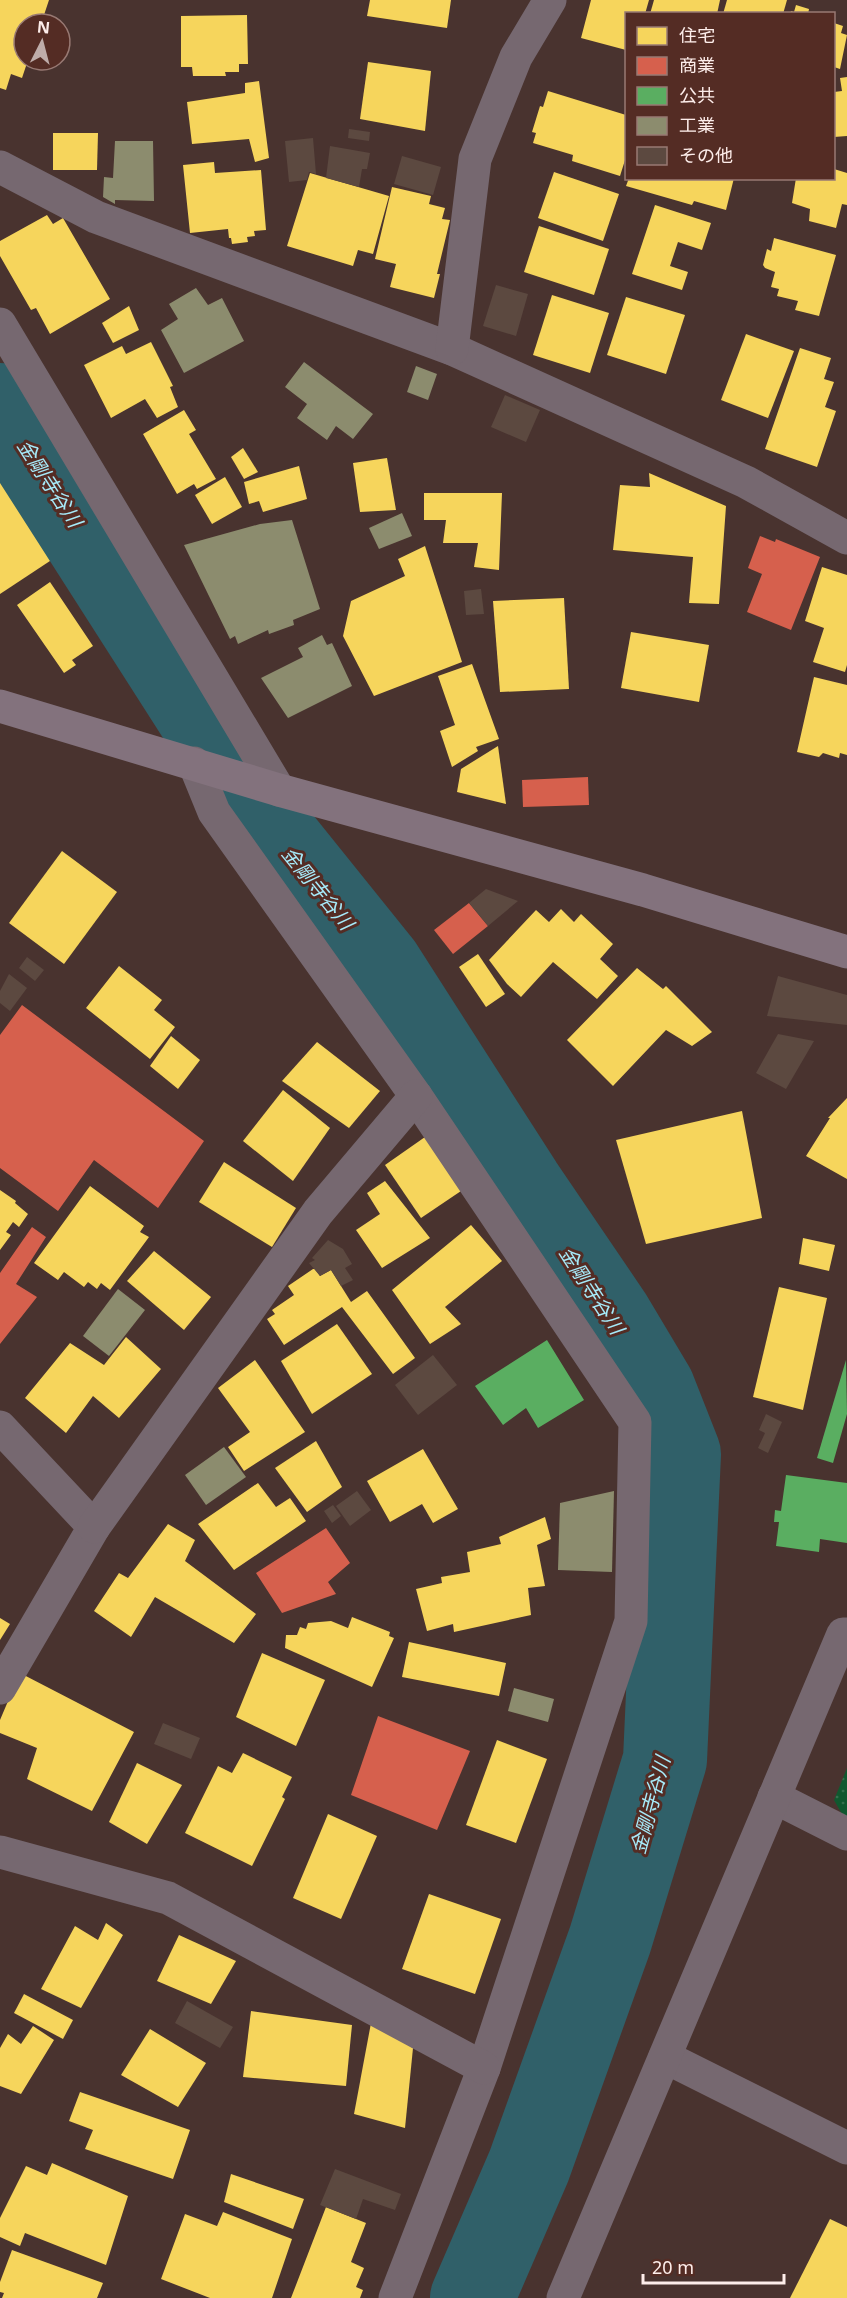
<svg xmlns="http://www.w3.org/2000/svg" width="847" height="2298" viewBox="0 0 847 2298" font-family="'Noto Sans','Noto Sans JP',sans-serif">
  <defs>
    <pattern id="park-dots" width="8" height="8" patternUnits="userSpaceOnUse" patternTransform="scale(1.5)"><rect width="8" height="8" fill="#10582f"/><path d="M2 2h.1M6 6h.1" fill="none" stroke="#34704d" stroke-width="1.8" stroke-linecap="round"/></pattern>
  </defs>
  <rect width="100%" height="100%" fill="#49332f"/>
  <polygon fill="url(#park-dots)" points="847,1768 847,1823 834,1800"/>
  <g fill="#f6d55c">
    <polygon points="0,0 49,0 41,24 24,24 24,60 28,60 22,78 11,74 6,90 0,88"/>
    <polygon points="370,0 451,0 447,28 367,16"/>
    <polygon points="591,0 649,0 645,14 626,14 626,50 581,38"/>
    <polygon points="654,0 720,0 717,14 650,14"/>
    <polygon points="727,0 787,0 783,14 723,14"/>
    <polygon points="796,5 809,9 808,14 790,14 791,11 794,12"/>
    <polygon points="247,15 248,64 239,64 239,72 225,72 226,76 193,76 192,67 181,67 181,16"/>
    <polygon points="834,23 843,26 841,33 847,35 840,69 834,67"/>
    <polygon points="368,62 431,71 425,131 360,119"/>
    <polygon points="847,77 847,136 834,137 834,92 842,91 840,78"/>
    <polygon points="259,81 269,158 255,162 249,139 192,144 187,102 245,93 245,83"/>
    <polygon points="548,91 626,115 626,157 620,176 572,161 573,155 533,143 536,133 532,132 540,106 543,107"/>
    <polygon points="53,133 98,133 97,170 53,170"/>
    <polygon points="214,162 215,173 261,170 266,230 254,231 255,236 247,237 248,242 232,244 231,238 229,238 228,229 190,233 183,165"/>
    <polygon points="834,169 847,173 847,205 842,204 836,228 809,221 810,209 792,203 796,178 834,178"/>
    <polygon points="554,172 619,194 603,241 538,218"/>
    <polygon points="310,173 389,196 373,254 358,250 353,266 287,246"/>
    <polygon points="629,178 734,178 726,210 694,201 692,205 626,186"/>
    <polygon points="392,187 431,196 429,204 445,208 442,219 450,220 437,274 440,274 434,298 390,287 396,264 375,259"/>
    <polygon points="655,205 711,223 702,250 678,242 670,266 688,272 682,290 632,274"/>
    <polygon points="47,215 53,224 63,218 110,299 50,334 36,308 31,310 0,256 0,241"/>
    <polygon points="539,226 609,249 594,295 524,272"/>
    <polygon points="774,238 836,255 819,316 795,310 798,301 777,296 779,289 771,287 775,272 765,268 763,265 767,249 771,251"/>
    <polygon points="552,295 609,313 590,373 533,355"/>
    <polygon points="626,297 685,315 666,374 607,355"/>
    <polygon points="129,306 139,330 113,343 102,323"/>
    <polygon points="746,334 794,351 768,418 721,400"/>
    <polygon points="151,342 173,386 170,387 178,407 157,418 145,399 111,418 84,365 122,346 126,354"/>
    <polygon points="800,348 831,358 824,379 834,382 825,407 836,411 817,467 765,449"/>
    <polygon points="184,410 196,430 189,434 216,479 197,489 194,484 177,494 143,434"/>
    <polygon points="243,448 258,472 244,479 231,457"/>
    <polygon points="387,458 396,510 360,512 353,463"/>
    <polygon points="299,466 307,499 263,512 259,501 249,504 244,482"/>
    <polygon points="649,473 726,506 719,604 689,603 693,557 613,550 620,485 650,487"/>
    <polygon points="5,477 56,557 0,594 0,480"/>
    <polygon points="225,477 242,507 212,524 195,495"/>
    <polygon points="424,493 502,493 499,570 474,567 478,543 443,543 446,520 424,520"/>
    <polygon points="425,546 462,662 374,696 343,636 351,601 405,576 398,559"/>
    <polygon points="822,567 847,575 847,665 845,672 813,662 824,628 805,621"/>
    <polygon points="50,582 93,646 72,660 76,665 64,673 17,605"/>
    <polygon points="564,598 569,689 500,692 493,601"/>
    <polygon points="631,632 709,645 699,702 621,688"/>
    <polygon points="472,664 499,739 476,747 478,751 452,767 440,731 455,725 438,676"/>
    <polygon points="814,677 847,685 847,755 840,753 839,758 823,753 819,757 797,752"/>
    <polygon points="498,746 506,804 457,792 461,769"/>
    <polygon points="62,851 117,892 64,964 9,923"/>
    <polygon points="561,909 574,922 581,914 613,944 600,959 618,976 597,999 553,962 521,997 507,984 489,960 536,910 549,922"/>
    <polygon points="478,954 505,994 486,1007 459,967"/>
    <polygon points="119,966 162,1000 154,1010 175,1027 150,1059 86,1008"/>
    <polygon points="637,968 663,989 666,986 712,1032 692,1046 666,1030 613,1086 567,1040"/>
    <polygon points="171,1036 200,1060 178,1089 150,1066"/>
    <polygon points="317,1042 380,1091 349,1128 282,1081"/>
    <polygon points="283,1090 330,1128 293,1181 243,1141"/>
    <polygon points="847,1098 847,1179 806,1156 830,1118 828,1118"/>
    <polygon points="742,1111 762,1218 646,1244 616,1140"/>
    <polygon points="425,1137 461,1191 421,1218 385,1165"/>
    <polygon points="224,1162 296,1208 272,1247 199,1202"/>
    <polygon points="385,1181 430,1238 382,1268 356,1230 380,1214 367,1193"/>
    <polygon points="90,1186 144,1226 140,1232 149,1237 110,1290 101,1283 97,1289 88,1282 84,1287 64,1272 58,1280 34,1263"/>
    <polygon points="0,1190 16,1201 15,1203 28,1214 19,1227 13,1222 6,1232 11,1235 0,1250"/>
    <polygon points="471,1225 502,1261 445,1307 461,1324 430,1344 392,1290"/>
    <polygon points="803,1238 835,1245 829,1271 799,1264"/>
    <polygon points="154,1251 211,1297 184,1330 127,1281"/>
    <polygon points="313,1269 315,1269 320,1276 331,1270 351,1302 367,1291 415,1358 393,1374 342,1307 284,1345 267,1319 275,1314 272,1310 294,1295 288,1286"/>
    <polygon points="779,1287 827,1298 803,1410 753,1397"/>
    <polygon points="337,1324 372,1374 312,1414 281,1361"/>
    <polygon points="126,1337 161,1369 119,1418 93,1396 66,1433 25,1398 70,1343 104,1365"/>
    <polygon points="255,1360 305,1432 244,1471 228,1447 250,1432 218,1388"/>
    <polygon points="316,1441 342,1487 307,1512 275,1468"/>
    <polygon points="423,1449 458,1509 433,1523 422,1504 390,1522 367,1481"/>
    <polygon points="258,1483 276,1507 290,1498 306,1521 234,1570 198,1524"/>
    <polygon points="545,1517 551,1539 537,1545 545,1586 528,1588 531,1615 454,1632 453,1624 427,1631 416,1589 442,1583 441,1577 470,1572 467,1552 501,1544 499,1537"/>
    <polygon points="168,1524 195,1540 185,1561 256,1614 234,1643 155,1597 131,1637 94,1611 119,1573 128,1578"/>
    <polygon points="352,1617 390,1632 389,1636 394,1638 372,1687 285,1648 286,1635 297,1635 300,1627 306,1629 308,1623 331,1621 348,1628"/>
    <polygon points="0,1618 10,1624 0,1640"/>
    <polygon points="409,1642 506,1663 499,1696 402,1677"/>
    <polygon points="262,1653 325,1680 296,1746 236,1717"/>
    <polygon points="20,1673 134,1732 92,1811 27,1779 37,1748 0,1733 0,1720"/>
    <polygon points="497,1740 547,1759 516,1843 466,1825"/>
    <polygon points="243,1753 292,1777 282,1797 285,1799 252,1866 185,1833 218,1766 232,1773"/>
    <polygon points="137,1763 182,1785 147,1844 109,1822"/>
    <polygon points="328,1814 377,1836 341,1919 293,1898"/>
    <polygon points="429,1894 501,1919 475,1994 402,1969"/>
    <polygon points="106,1923 123,1935 81,2008 41,1989 75,1926 98,1940"/>
    <polygon points="179,1935 236,1961 211,2004 157,1981"/>
    <polygon points="24,1994 73,2020 63,2039 14,2013"/>
    <polygon points="251,2011 352,2025 346,2086 243,2077"/>
    <polygon points="371,2023 413,2048 405,2128 354,2114"/>
    <polygon points="33,2026 54,2040 21,2094 0,2086 0,2048 8,2034 21,2044"/>
    <polygon points="150,2029 206,2063 178,2107 121,2075"/>
    <polygon points="80,2092 190,2130 173,2179 85,2149 93,2130 69,2121"/>
    <polygon points="52,2163 128,2196 106,2265 25,2233 20,2246 0,2237 0,2218 26,2166 47,2175"/>
    <polygon points="231,2174 304,2199 293,2229 224,2202"/>
    <polygon points="326,2207 366,2223 351,2262 364,2268 356,2287 363,2290 360,2298 291,2298"/>
    <polygon points="223,2212 292,2239 272,2298 210,2298 161,2279 185,2214 217,2226"/>
    <polygon points="830,2219 847,2227 847,2298 790,2298"/>
    <polygon points="12,2250 103,2283 97,2298 2,2298 4,2293 0,2292 0,2282"/>
  </g>
  <g fill="#d6604d">
    <polygon points="760,536 775,542 776,539 820,557 791,630 747,612 762,574 748,568"/>
    <polygon points="588,777 589,805 523,807 522,780"/>
    <polygon points="469,903 488,926 453,954 434,930"/>
    <polygon points="22,1005 204,1141 158,1208 94,1160 58,1211 0,1168 0,1035"/>
    <polygon points="32,1227 46,1237 16,1284 37,1297 0,1344 0,1273"/>
    <polygon points="326,1528 350,1563 328,1582 336,1594 282,1613 256,1573"/>
    <polygon points="378,1716 470,1751 437,1830 351,1795"/>
  </g>
  <g fill="#5aae61">
    <polygon points="547,1340 584,1400 538,1428 526,1408 503,1425 475,1386"/>
    <polygon points="846,1360 847,1414 833,1463 817,1458"/>
    <polygon points="786,1475 847,1483 847,1543 820,1539 819,1552 776,1546 779,1522 774,1522 775,1510 781,1511"/>
  </g>
  <g fill="#8c8c6e">
    <polygon points="115,141 153,141 154,201 115,200 115,204 103,197 104,177 113,178"/>
    <polygon points="196,288 208,305 222,298 244,341 184,373 161,330 178,319 169,304"/>
    <polygon points="304,362 373,414 353,439 336,426 327,440 297,418 307,404 285,387"/>
    <polygon points="416,366 437,374 428,400 407,392"/>
    <polygon points="402,513 412,536 379,549 369,528"/>
    <polygon points="292,520 320,609 293,620 294,625 269,634 268,630 238,644 235,636 230,639 184,545 260,524"/>
    <polygon points="322,635 327,645 332,643 352,686 288,718 261,678 303,657 298,648"/>
    <polygon points="118,1289 145,1310 109,1356 83,1336"/>
    <polygon points="224,1447 246,1477 206,1505 185,1475"/>
    <polygon points="614,1491 612,1572 558,1570 560,1503"/>
    <polygon points="514,1688 554,1699 548,1722 508,1711"/>
  </g>
  <g fill="none" stroke-linecap="round" stroke-linejoin="round">
    <polyline stroke="#306069" stroke-width="84" points="0,405 273,832 380,965 521,1185 610,1316 653,1388 679,1454 665,1760 610,1940 529,2166 472,2298"/>
  </g>
  <g fill="#5c4940">
    <polygon points="349,129 370,132 369,141 348,138"/>
    <polygon points="313,138 316,174 309,172 307,180 289,182 285,141"/>
    <polygon points="330,146 370,153 367,169 362,169 359,187 326,178"/>
    <polygon points="402,156 441,167 433,195 394,184"/>
    <polygon points="496,285 528,294 516,336 483,326"/>
    <polygon points="505,395 540,410 526,442 491,427"/>
    <polygon points="481,589 484,614 466,615 464,591"/>
    <polygon points="486,889 518,901 488,926 469,903"/>
    <polygon points="27,957 44,970 35,981 19,968"/>
    <polygon points="9,974 27,988 10,1011 0,1003 0,991"/>
    <polygon points="778,976 847,995 847,1025 767,1016"/>
    <polygon points="778,1034 814,1041 786,1089 756,1073"/>
    <polygon points="328,1240 343,1249 352,1264 345,1268 353,1280 341,1286 331,1270 320,1276 309,1263 315,1260 312,1258"/>
    <polygon points="433,1355 457,1385 418,1415 395,1385"/>
    <polygon points="766,1414 782,1422 768,1453 758,1448 765,1433 759,1430"/>
    <polygon points="357,1491 371,1510 350,1526 336,1506"/>
    <polygon points="333,1505 341,1516 332,1523 324,1511"/>
    <polygon points="163,1723 200,1738 191,1759 154,1744"/>
    <polygon points="187,2001 233,2027 220,2048 175,2023"/>
    <polygon points="335,2169 401,2194 395,2210 363,2199 356,2219 320,2205"/>
  </g>
  <g fill="none" stroke-linecap="round" stroke-linejoin="round">
    <g stroke="#766870" stroke-width="33">
      <polyline points="0,167 96,217 452,349 746,482 847,538"/>
      <polyline points="0,324 279,790"/>
      <polyline points="452,349 475,159 516,57 550,0"/>
      <polyline points="194,763 214,812 416,1096 635,1422 631,1621 484,2068 395,2298"/>
      <polyline points="0,1427 94,1527 0,1688"/>
      <polyline points="94,1527 318,1212 416,1096"/>
      <polyline points="774,1797 847,1834"/>
      <polyline points="0,1852 168,1898 484,2068"/>
      <polyline points="665,2057 847,2148"/>
      <polyline points="563,2298 843,1634 847,1634"/>
    </g>
    <polyline stroke="#83727d" stroke-width="33" points="0,706 279,790 643,890 847,952"/>
  </g>
  <g text-anchor="middle" dominant-baseline="central" stroke-width="6" stroke-linejoin="round" paint-order="stroke">
    <g font-size="20" font-style="italic" fill="#a6ebfa" stroke="#542c24">
      <text transform="translate(50 483) rotate(57)">金剛寺谷川</text>
      <text transform="translate(318 888) rotate(51)">金剛寺谷川</text>
      <text transform="translate(592 1290) rotate(57)">金剛寺谷川</text>
      <text transform="translate(650 1805) rotate(-75)">金剛寺谷川</text>
    </g>
  </g>
  <rect x="625" y="12" width="210" height="168" fill="#542c24" stroke="#987973" stroke-width="1.5"/>
  <rect x="637" y="27" width="30" height="18" fill="#f6d55c" stroke="#987973" stroke-width="1.5"/>
  <text x="679" y="42" font-size="18" fill="#fdedea">住宅</text>
  <rect x="637" y="57" width="30" height="18" fill="#d6604d" stroke="#987973" stroke-width="1.5"/>
  <text x="679" y="72" font-size="18" fill="#fdedea">商業</text>
  <rect x="637" y="87" width="30" height="18" fill="#5aae61" stroke="#987973" stroke-width="1.5"/>
  <text x="679" y="102" font-size="18" fill="#fdedea">公共</text>
  <rect x="637" y="117" width="30" height="18" fill="#8c8c6e" stroke="#987973" stroke-width="1.5"/>
  <text x="679" y="132" font-size="18" fill="#fdedea">工業</text>
  <rect x="637" y="147" width="30" height="18" fill="#5c4940" stroke="#987973" stroke-width="1.5"/>
  <text x="679" y="162" font-size="18" fill="#fdedea">その他</text>
  <g transform="translate(42 42) rotate(6)"><circle r="28" fill="#542c24" stroke="#987973" stroke-width="1.5"/>
  <path d="M0-4.5L10 22L0 15L-10 22Z" fill="#beaca9"/>
  <text y="-9" font-size="16" font-weight="bold" text-anchor="middle" fill="#fdedea">N</text>
  </g>
  <path d="M643 2274v9h141v-9" fill="none" stroke="#fdedea" stroke-width="3"/>
  <text x="652" y="2274" font-size="18" fill="#fdedea" stroke="#542c24" stroke-width="4.5" paint-order="stroke">20 m</text>
</svg>
